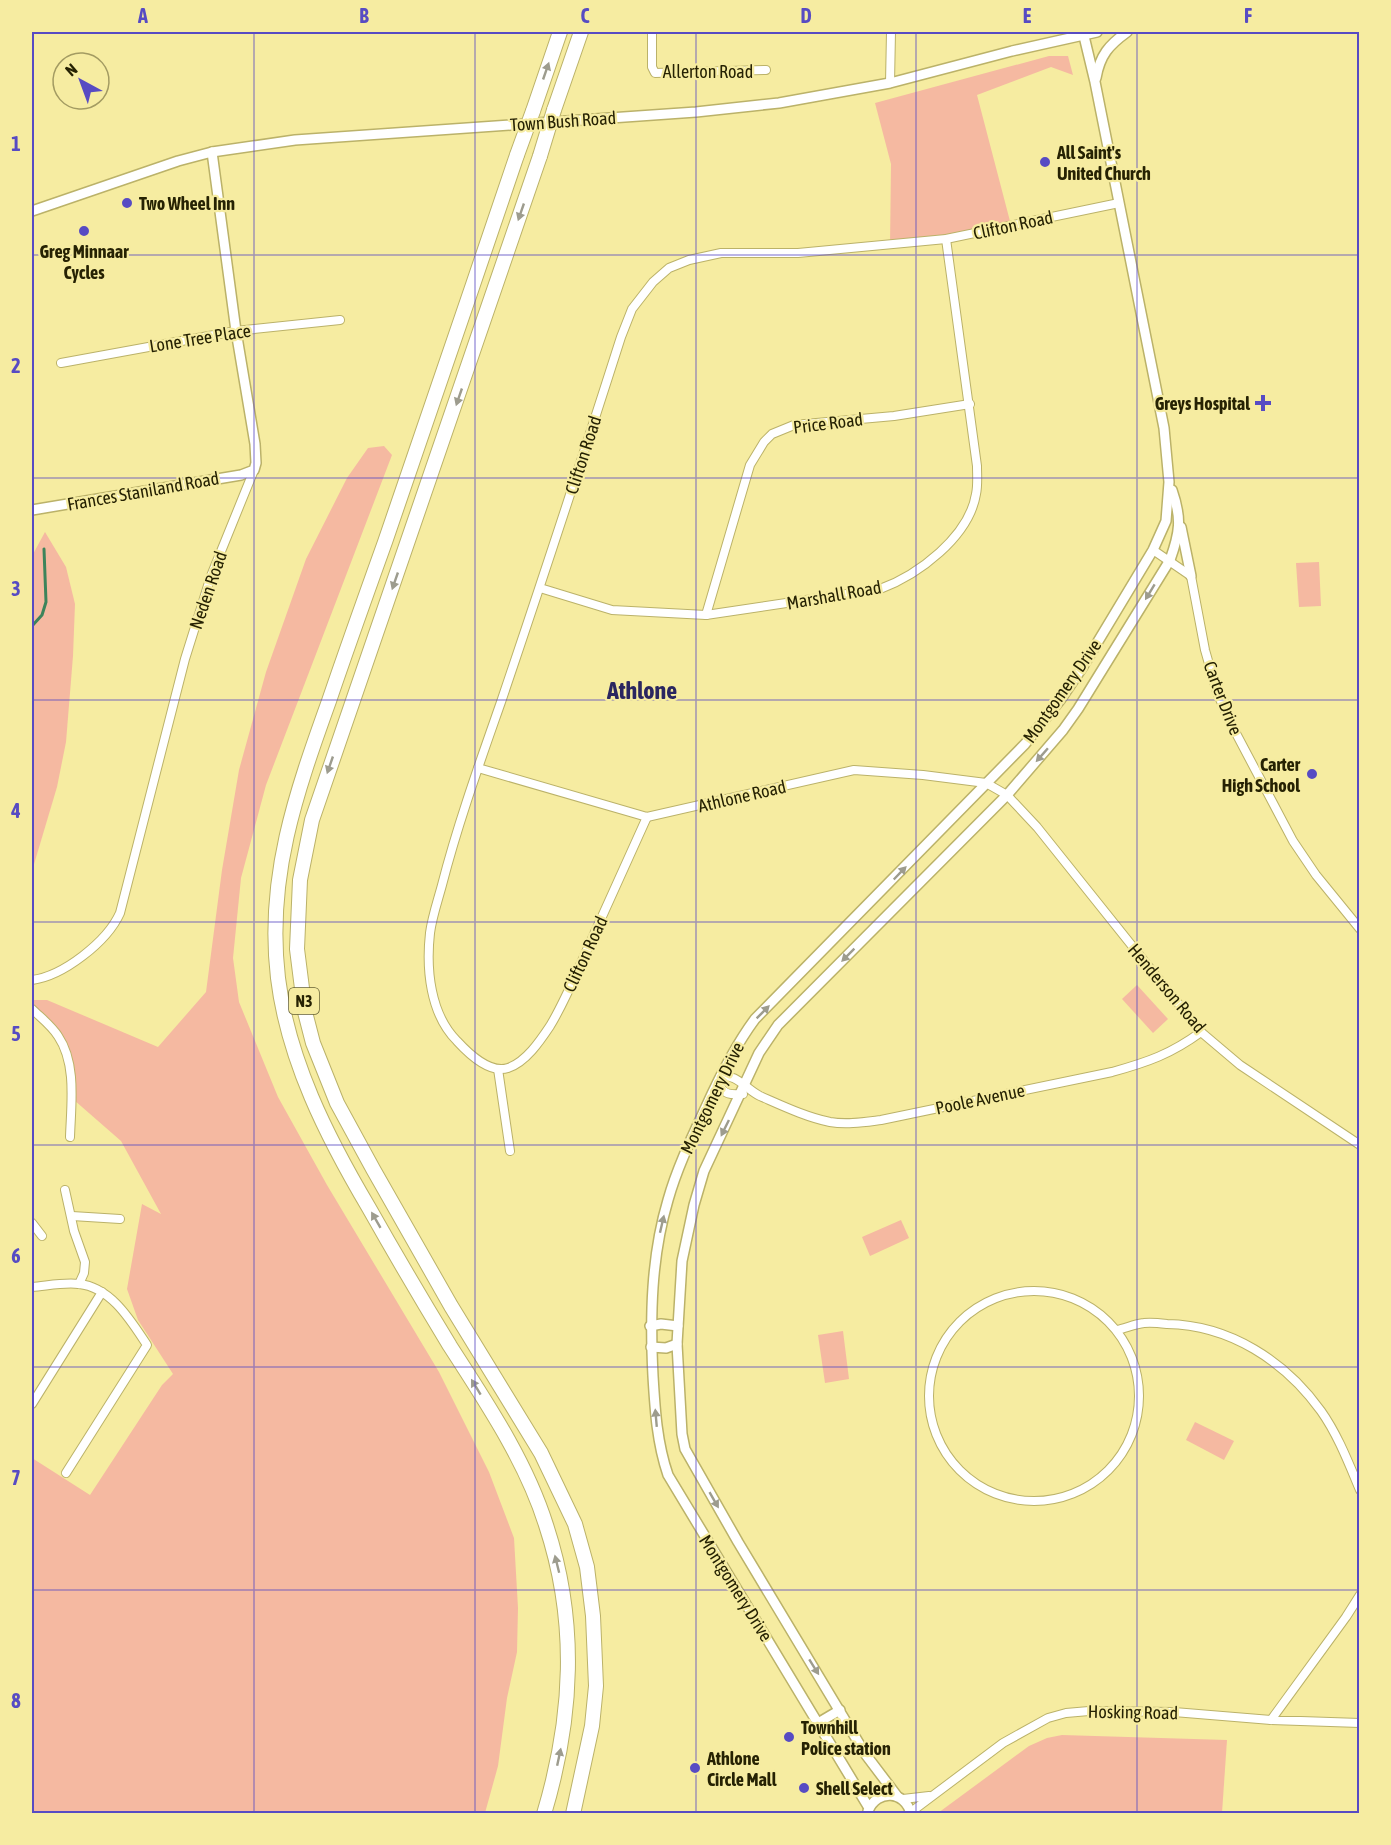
<svg xmlns="http://www.w3.org/2000/svg" width="1391" height="1845" viewBox="0 0 1391 1845" font-family="'Asap Condensed',sans-serif">
  <rect width="100%" height="100%" fill="#f6eca1"/>
  <g fill="#f5b9a1">
    <polygon points="1049,56 1068,56 1073,75 1051,67 977,95 1011,225 890,246 891,164 875,103"/>
    <polygon points="384,446 392,455 266,785 241,878 233,958 239,1002 278,1097 327,1185 439,1372 489,1472 514,1538 518,1608 517,1652 507,1698 498,1766 485,1813 32,1813 32,1458 90,1495 162,1385 173,1374 138,1320 127,1289 142,1204 161,1214 121,1141 74,1100 68,1062 58,1041 32,1012 32,1000 47,1000 158,1047 206,992 222,870 239,770 266,672 306,559 347,478 368,448"/>
    <polygon points="45,532 66,567 75,604 73,656 66,742 57,787 32,871 32,556"/>
    <polygon points="1319,562 1321,606 1299,607 1296,563"/>
    <polygon points="1137,985 1168,1019 1153,1033 1122,999"/>
    <polygon points="901,1220 909,1238 870,1256 862,1237"/>
    <polygon points="843,1331 849,1379 825,1383 818,1335"/>
    <polygon points="1195,1422 1234,1441 1224,1460 1186,1440"/>
    <polygon points="1062,1735 1227,1740 1222,1813 938,1813 1029,1746 1047,1738"/>
  </g>
  <g fill="none" stroke-linecap="round" stroke-linejoin="round">
    <polyline stroke="#3d845b" stroke-width="3" points="32,626 42,615 46,602 44,549"/>
    <g stroke="#bbb269" stroke-width="10">
      <g id="minor">
        <polyline points="652,32 652,67 655,73 766,70"/>
        <polyline points="890,83 891,32"/>
        <polyline points="61,363 236,331 340,320"/>
        <polyline points="1153,550 1191,576 1205,650 1217,692 1229,720 1293,841 1316,875 1360,929"/>
        <path d="M540,588l72,22 94,5 174,-26c38,-14 89,-52 96,-95 2,-9 1,-19 1,-28l-31,-227"/>
        <polyline points="706,615 750,465 764,442 772,434 794,425 894,416 970,404"/>
        <polyline points="478,768 647,817 854,770 923,775 986,783 1007,795 1037,827 1201,1032 1240,1065 1360,1145"/>
        <path d="M647,817c-20,45 -41,90 -61,135 -11,24 -22,51 -36,74 -10,15 -24,36 -42,42 -18,6 -40,-15 -51,-27 -27,-27 -31,-72 -27,-108 2,-16 8,-33 12,-48 16,-62 38,-123 59,-183 41,-121 81,-243 120,-365l11,-28 21,-27 16,-14 20,-8 32,-7h77l148,-14 173,-36"/>
        <path d="M32,980c31,-4 75,-38 88,-67l65,-254 26,-83 43,-106"/>
        <path d="M32,1009c8,8 19,16 26,27 19,28 13,69 12,101"/>
        <polyline points="498,1069 510,1151"/>
        <path d="M720,1077c15,-5 27,13 40,19 23,10 46,21 70,26 17,3 35,0 51,-2l231,-48c36,-10 59,-18 89,-40"/>
        <path d="M717,1083c8,12 13,12 26,11"/>
        <polyline points="65,1190 74,1231 85,1262 84,1273 79,1284"/>
        <polyline points="72,1216 120,1219"/>
        <polyline points="32,1223 42,1236"/>
        <path d="M32,1287c14,-1 32,-5 47,-3 32,3 52,37 68,61l-81,128"/>
        <circle cx="1034" cy="1396" r="105"/>
        <path d="M1117,1330c9,-2 18,-6 27,-7 7,-1 15,0 23,1 63,1 118,37 154,87 17,24 28,53 39,79"/>
        <polyline points="32,1404 102,1292"/>
        <polyline points="1271,1720 1346,1617 1360,1595"/>
        <polyline points="903,1799 929,1796"/>
        <polyline points="911,1812 1003,1743 1048,1718 1066,1713 1089,1711 1174,1712 1271,1720 1360,1723"/>
      </g>
    </g>
    <g stroke="#bbb269" stroke-width="12">
      <g id="tertiary">
        <path d="M1096,78c4,-23 13,-33 31,-46"/>
        <polyline points="32,211 178,161 212,152 295,140 696,112 779,103 890,83 1012,51 1097,32"/>
        <polyline points="32,510 241,475 254,470 256,463 255,444 236,331 212,152"/>
        <polyline points="1181,527 1191,576"/>
        <polyline points="650,1326 661,1324 678,1326"/>
        <polyline points="651,1347 666,1348 677,1344"/>
        <polyline points="818,1723 840,1710"/>
        <path d="M897,1796l-31,-41 -128,-213 -53,-93 -3,-15 -5,-90 5,-83 12,-56 10,-34 55,-118 19,-28 229,-230 56,-65 15,-21 92,-149c10,-28 12,-41 2,-70"/>
        <path d="M869,1808l-201,-333c-11,-32 -13,-65 -15,-99 -3,-59 -2,-119 15,-176 9,-32 24,-63 38,-93 14,-31 29,-61 49,-88l270,-275 36,-45 21,-31 71,-118 13,-29 3,-39 -5,-54 -69,-346 -12,-50"/>
        <path d="M868,1811c9,-22 37,-21 43,3"/>
      </g>
    </g>
    <g stroke="#bbb269" stroke-width="16">
      <g id="motorway">
        <polyline points="554,110 581,32"/>
        <polyline points="533,111 560,32"/>
        <path d="M517,155c-44,129 -87,258 -132,387 -19,53 -38,106 -56,159 -33,92 -63,177 -51,277 10,82 49,159 91,230 26,46 53,92 81,138 36,56 76,115 96,179 32,97 27,192 -2,289"/>
        <polyline points="540,156 312,820 300,880 297,949 305,1012 313,1043 337,1103 373,1169 451,1306 541,1453 575,1524 587,1567 593,1616 596,1686 592,1726 573,1814"/>
      </g>
    </g>
    <use href="#minor" stroke="#fff" stroke-width="8"/>
    <use href="#tertiary" stroke="#fff" stroke-width="9"/>
    <use href="#motorway" stroke="#fff" stroke-width="14"/>
    <g stroke="#bbb269" stroke-width="16" stroke-linecap="butt">
      <g id="motorway-bridge">
        <polyline points="517,155 533,111"/>
        <polyline points="540,156 554,110"/>
      </g>
    </g>
    <use href="#motorway-bridge" stroke="#fff" stroke-width="14"/>
  </g>
  <defs><path id="oneway-solid" d="M-6-.8H1V-3.2L6.5 0L1 3.2V.8H-6Z" transform="scale(1.5)"/></defs>
  <g fill="#9d9c8e">
    <use href="#oneway-solid" transform="translate(546 71) rotate(-71)"/>
    <use href="#oneway-solid" transform="translate(521 212) rotate(109)"/>
    <use href="#oneway-solid" transform="translate(459 397) rotate(109)"/>
    <use href="#oneway-solid" transform="translate(395 581) rotate(109)"/>
    <use href="#oneway-solid" transform="translate(1150 592) rotate(121)"/>
    <use href="#oneway-solid" transform="translate(1042 755) rotate(131)"/>
    <use href="#oneway-solid" transform="translate(330 765) rotate(109)"/>
    <use href="#oneway-solid" transform="translate(900 873) rotate(-46)"/>
    <use href="#oneway-solid" transform="translate(848 955) rotate(135)"/>
    <use href="#oneway-solid" transform="translate(763 1012) rotate(-45)"/>
    <use href="#oneway-solid" transform="translate(725 1128) rotate(116)"/>
    <use href="#oneway-solid" transform="translate(376 1220) rotate(-120)"/>
    <use href="#oneway-solid" transform="translate(662 1224) rotate(-77)"/>
    <use href="#oneway-solid" transform="translate(476 1387) rotate(-121)"/>
    <use href="#oneway-solid" transform="translate(656 1418) rotate(-95)"/>
    <use href="#oneway-solid" transform="translate(714 1500) rotate(60)"/>
    <use href="#oneway-solid" transform="translate(557 1564) rotate(-104)"/>
    <use href="#oneway-solid" transform="translate(814 1667) rotate(58)"/>
    <use href="#oneway-solid" transform="translate(559 1757) rotate(-78)"/>
  </g>
  <path fill="none" stroke="#574bc3" stroke-width="1.5" stroke-opacity="0.55" d="M254,32v1782M475,32v1782M696,32v1782M916,32v1782M1137,32v1782M32,255h1328M32,478h1328M32,700h1328M32,922h1328M32,1145h1328M32,1367h1328M32,1590h1328"/>
  <g fill="#574bc3" stroke="#f6eca1" stroke-width="2">
    <circle cx="1045" cy="162" r="6"/>
    <circle cx="127" cy="203" r="6"/>
    <circle cx="84" cy="231" r="6"/>
    <path d="M1260 394h6v6h6v6h-6v6h-6v-6h-6v-6h6z"/>
    <circle cx="1312" cy="774" r="6"/>
    <circle cx="789" cy="1737" r="6"/>
    <circle cx="695" cy="1768" r="6"/>
    <circle cx="804" cy="1788" r="6"/>
  </g>
  <g text-anchor="middle" dominant-baseline="central" stroke-width="4.5" stroke-linejoin="round" paint-order="stroke">
    <rect fill="#f6eca1" stroke="#645f32" stroke-width="1.5" x="289" y="988" width="30" height="26" rx="4.5"/>
    <g font-size="16" font-weight="bold" fill="#262203">
      <text x="304" y="1001">N3</text>
    </g>
    <g font-size="18" fill="#262203" stroke="#f6eca1">
      <text x="708" y="71">Allerton Road</text>
      <text transform="translate(563 121) rotate(-4)">Town Bush Road</text>
      <text transform="translate(1013 225) rotate(-12)">Clifton Road</text>
      <text transform="translate(200 338) rotate(-9)">Lone Tree Place</text>
      <text transform="translate(828 423) rotate(-7)">Price Road</text>
      <text transform="translate(583 455) rotate(-72)">Clifton Road</text>
      <text transform="translate(143 491) rotate(-10)">Frances Staniland Road</text>
      <text transform="translate(208 590) rotate(-71)">Neden Road</text>
      <text transform="translate(834 595) rotate(-10)">Marshall Road</text>
      <text transform="translate(1062 691) rotate(-55)">Montgomery Drive</text>
      <text transform="translate(1223 698) rotate(69)">Carter Drive</text>
      <text transform="translate(742 796) rotate(-13)">Athlone Road</text>
      <text transform="translate(585 954) rotate(-65)">Clifton Road</text>
      <text transform="translate(1167 988) rotate(50)">Henderson Road</text>
      <text transform="translate(712 1098) rotate(-64)">Montgomery Drive</text>
      <text transform="translate(980 1099) rotate(-12)">Poole Avenue</text>
      <text transform="translate(736 1588) rotate(58)">Montgomery Drive</text>
      <text transform="translate(1133 1712) rotate(1)">Hosking Road</text>
    </g>
    <g font-size="18" font-weight="bold" fill="#262203" stroke="#f6eca1" text-anchor="start">
      <text x="1057" y="152">All Saint's<tspan x="1057" dy="21">United Church</tspan></text>
      <text x="139" y="203">Two Wheel Inn</text>
      <text x="84" y="251" text-anchor="middle">Greg Minnaar<tspan x="84" dy="21">Cycles</tspan></text>
      <text x="1250" y="403" text-anchor="end">Greys Hospital</text>
      <text x="1300" y="764" text-anchor="end">Carter<tspan x="1300" dy="21">High School</tspan></text>
      <text x="801" y="1727">Townhill<tspan x="801" dy="21">Police station</tspan></text>
      <text x="707" y="1758">Athlone<tspan x="707" dy="21">Circle Mall</tspan></text>
      <text x="816" y="1788">Shell Select</text>
    </g>
    <g font-size="24" font-weight="bold" fill="#2a2660" stroke="#f6eca1">
      <text x="642" y="690">Athlone</text>
    </g>
  </g>
  <rect width="1391" height="1845" fill="none" stroke="#f6eca1" stroke-width="66"/>
  <g transform="translate(81 81) rotate(319)"><circle r="28" fill="#f6eca1" stroke="#a39b62" stroke-width="1.5"/>
  <path d="M0-4.5L10 22L0 15L-10 22Z" fill="#574bc3"/>
  <text y="-9" font-size="16" font-weight="bold" text-anchor="middle" fill="#262203">N</text>
  </g>
  <rect x="33" y="33" width="1325" height="1779" fill="none" stroke="#574bc3" stroke-width="2"/>
  <g font-size="20" text-anchor="middle" font-weight="bold" fill="#574bc3">
    <text x="143" y="23">A</text>
    <text x="364" y="23">B</text>
    <text x="585" y="23">C</text>
    <text x="806" y="23">D</text>
    <text x="1027" y="23">E</text>
    <text x="1248" y="23">F</text>
    <text x="16" y="151">1</text>
    <text x="16" y="373">2</text>
    <text x="16" y="596">3</text>
    <text x="16" y="818">4</text>
    <text x="16" y="1041">5</text>
    <text x="16" y="1263">6</text>
    <text x="16" y="1485">7</text>
    <text x="16" y="1708">8</text>
  </g>
</svg>
